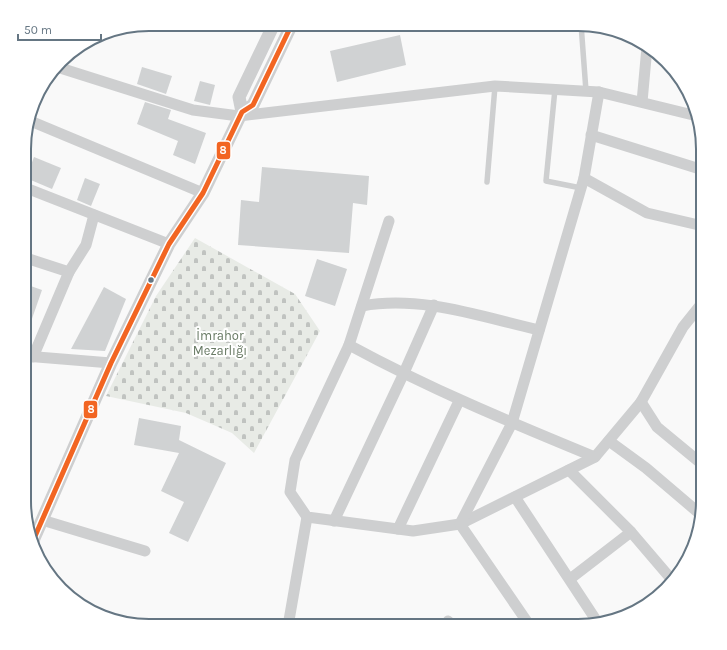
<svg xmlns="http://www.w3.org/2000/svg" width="727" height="650" viewBox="0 0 727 650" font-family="Karla,sans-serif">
  <defs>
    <pattern id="cemetery-stones" width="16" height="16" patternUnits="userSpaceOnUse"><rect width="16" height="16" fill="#e8ebe6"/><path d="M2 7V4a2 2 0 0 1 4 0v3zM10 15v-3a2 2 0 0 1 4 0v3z" fill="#c0c3c0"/></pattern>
  </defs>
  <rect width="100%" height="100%" fill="#f9f9f9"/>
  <polygon fill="url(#cemetery-stones)" points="195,238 295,294 320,331 254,453 232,433 186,413 106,396 156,296"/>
  <g fill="#d0d2d3">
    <polygon points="400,35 406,65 337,82 330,51"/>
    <polygon points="142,67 172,76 166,94 137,84"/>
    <polygon points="200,81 215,85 210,105 194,101"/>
    <polygon points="145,102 171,110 168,119 206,133 195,164 173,155 178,141 137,124"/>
    <polygon points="34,157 61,168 52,189 26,178"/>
    <polygon points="262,167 369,176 367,205 353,203 349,253 238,245 241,200 259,202"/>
    <polygon points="85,178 100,184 91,206 77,200"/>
    <polygon points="317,259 347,269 335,306 305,296"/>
    <polygon points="25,284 42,290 27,333 25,333"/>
    <polygon points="104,287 126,299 105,351 71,349"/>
    <polygon points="139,418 181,426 179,440 226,463 188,542 169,533 184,502 161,491 179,453 134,445"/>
  </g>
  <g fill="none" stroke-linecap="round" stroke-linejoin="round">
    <g stroke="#cecfd0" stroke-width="5.5">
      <polyline points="581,24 586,91"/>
      <polyline points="555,89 546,181 581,188"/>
      <polyline points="487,182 495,86"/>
    </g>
    <g stroke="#cecfd0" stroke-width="11">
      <polyline points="57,67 193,110 239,116 495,86 599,92 697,116"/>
      <polyline points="642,102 647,47"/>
      <polyline points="28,120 203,193"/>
      <polyline points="591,135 703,170"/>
      <polyline points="584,178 647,213 703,226"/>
      <polyline points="26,188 169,244"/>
      <polyline points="389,221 349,345 295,460 290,492 307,517 413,531 460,524 595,457 641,402 683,327 703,302"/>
      <polyline points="26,258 69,272"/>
      <path d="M362,306c59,-11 120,11 177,24"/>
      <path d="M349,345c81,44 161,77 246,112"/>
      <polyline points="25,356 111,363"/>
      <polyline points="33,357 69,272 86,245 94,215"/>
      <polyline points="641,402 657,427 703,465"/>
      <polyline points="609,441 646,468 700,514"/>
      <polyline points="569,470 631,532 672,580"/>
      <polyline points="515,497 598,623"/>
      <polyline points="42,520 145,551"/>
      <polyline points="334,521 403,375 434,305"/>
      <polyline points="398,529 459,401"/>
      <polyline points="570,579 631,532"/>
      <polyline points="448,621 452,626"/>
      <polyline points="288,626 307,517"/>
      <polyline points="530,626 460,524 512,423 584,178 599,92"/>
    </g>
    <g stroke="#cecfd0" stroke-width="13">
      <polyline points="242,112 239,97 274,24"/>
      <polyline points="32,543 111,363 169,244 203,193 242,112 253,105 292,24"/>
    </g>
    <g stroke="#fff" stroke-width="8">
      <polyline id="bus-1" points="32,543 111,363 169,244 203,193 242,112 253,105 292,24"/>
    </g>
    <use href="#bus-1" stroke="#f26522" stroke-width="5"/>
  </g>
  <circle fill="#657683" stroke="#fff" stroke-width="1.5" cx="151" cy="280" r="3.5"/>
  <g text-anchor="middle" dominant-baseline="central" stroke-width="4" stroke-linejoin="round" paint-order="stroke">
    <g font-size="13" fill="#687a64" stroke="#fff">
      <text x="220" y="335">İmrahor<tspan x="220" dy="15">Mezarlığı</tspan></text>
    </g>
  </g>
  <path d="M0 0H727V650H0ZM149 31H578A118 118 0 0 1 696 149V501A118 118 0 0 1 578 619H149A118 118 0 0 1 31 501V149A118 118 0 0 1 149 31Z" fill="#fff" fill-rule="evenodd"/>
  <path fill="none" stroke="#657683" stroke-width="2" d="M149 31H578A118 118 0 0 1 696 149V501A118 118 0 0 1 578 619H149A118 118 0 0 1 31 501V149A118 118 0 0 1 149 31Z"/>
  <g stroke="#fff" stroke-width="1.5">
    <rect x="216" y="141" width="15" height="19" rx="4" fill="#f26522"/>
    <rect x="83" y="400" width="15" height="19" rx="4" fill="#f26522"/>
  </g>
  <g font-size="11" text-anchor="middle" font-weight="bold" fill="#fff">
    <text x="223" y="154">8</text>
    <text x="91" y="413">8</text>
  </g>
  <path d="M18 34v6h83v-6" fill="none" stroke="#657683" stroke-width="2"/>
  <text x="24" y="34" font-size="12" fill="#657683" stroke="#ffffff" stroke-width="3" paint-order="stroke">50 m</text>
</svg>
